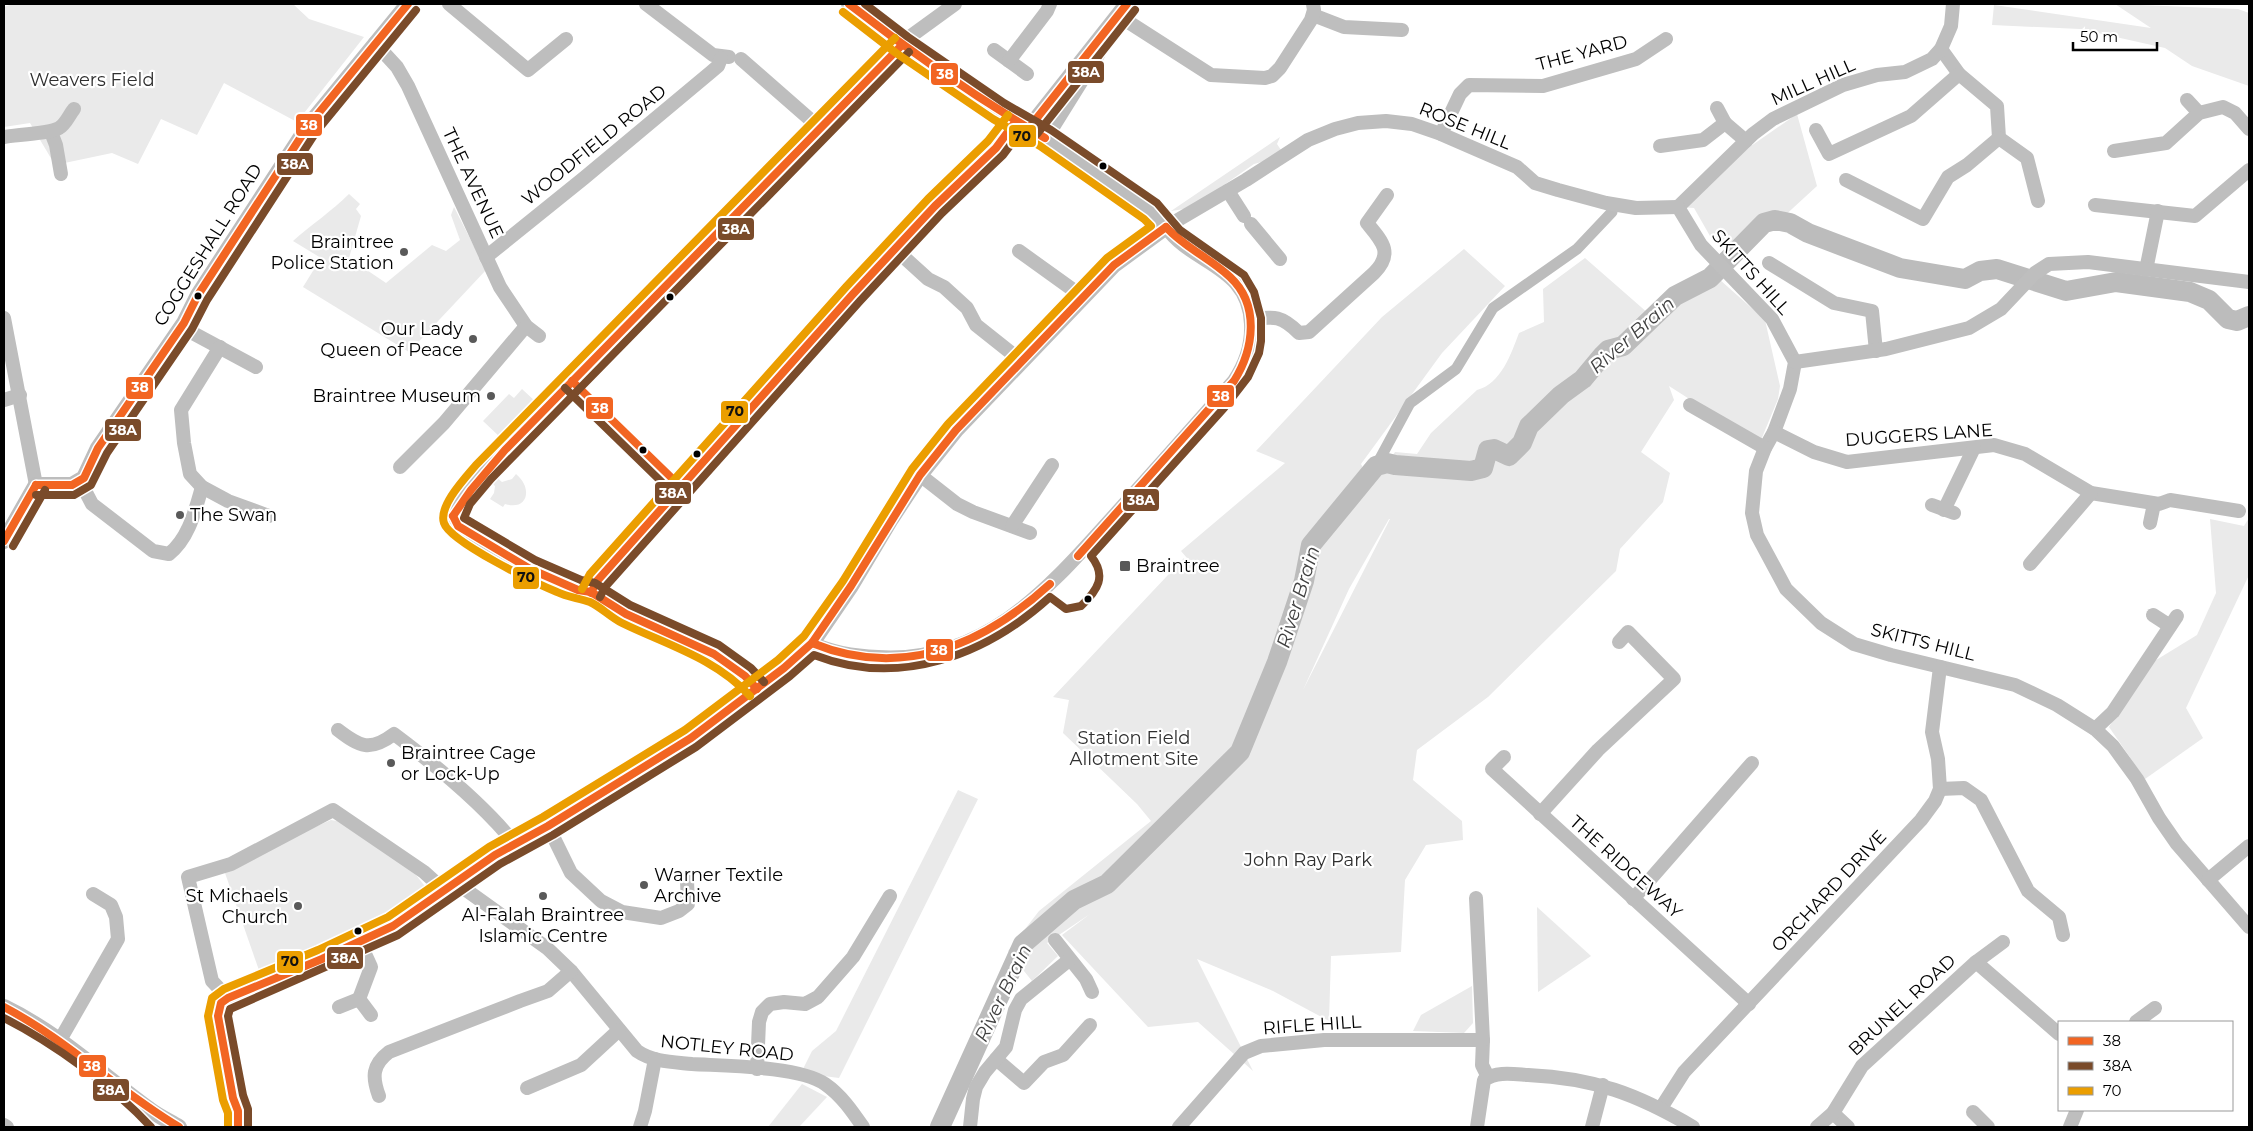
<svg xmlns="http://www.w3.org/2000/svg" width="2253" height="1131" viewBox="0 0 2253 1131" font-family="Montserrat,sans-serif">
  <rect width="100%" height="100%" fill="#fff"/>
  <g fill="#eaeaea" fill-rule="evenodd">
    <polygon points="13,4 293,4 309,19 364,37 297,122 224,83 197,135 161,119 138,164 112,153 55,165 30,123 4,127 4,7"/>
    <polygon points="2115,4 2238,9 2249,13 2249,86 2192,66 2165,48 2080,29 1992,25 1994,5 2151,28"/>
    <polygon points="1797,114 1817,186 1780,220 1757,220 1728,249 1710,236 1694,208 1678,207 1751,146"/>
    <polygon points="1280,137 1277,144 1281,150 1265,161 1254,164 1191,208 1171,211"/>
    <path d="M349,194l11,10 -4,5 5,7 -12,42 37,25 46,-38 14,6 14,-11 -9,-25 3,-8 32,63 -77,82 -106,-65 18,-29 -28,-17c18,-16 39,-30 56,-47z"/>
    <path d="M1464,249l41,37 -63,67 -81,111 11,21 23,-33 22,2 14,-21 46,-43c24,-6 34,-36 42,-57l25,-11 -1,-33 42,-31 72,63 8,-8 54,-34 46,41 15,66 -2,13 -17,41 -31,-15 -61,-39 5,14 -33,52 29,21 -7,29 -43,47 -4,22 -128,126 -71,53 -4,30 49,41 1,19 -37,5 -21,35 -4,72 -70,4 -2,65 -56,-30 -76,-32 56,112 -55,-49 -50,5 -86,-92 28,-21 -43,29 11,13 -26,25 -24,-30 31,-40 112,-90 -14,-17 -74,-71 6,-33 -16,-3 131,-139 8,6 -11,-13 104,-88 -29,-12 126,-134zM1389,519h1l-87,171 46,-101z"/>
    <polygon points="522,389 536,402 502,439 483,421 509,394 514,398"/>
    <path d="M516,474c17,14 12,37 -11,30l-2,3 -13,-8 4,-6 1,-7 -3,-3 4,-6 6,5 10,-3z"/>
    <polygon points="2249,518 2249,575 2186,708 2203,738 2145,779 2109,727 2148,665 2197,635 2216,593 2210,519 2244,526"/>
    <polygon points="958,790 978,799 839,1078 801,1073 812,1051 836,1031"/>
    <polygon points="331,820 342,822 413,871 427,889 426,896 369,931 261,976 225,873 303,832"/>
    <polygon points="1537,907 1591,956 1538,992"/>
    <polygon points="1472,986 1473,1023 1464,1033 1413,1031 1421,1015"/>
    <polygon points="802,1084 827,1097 799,1127 768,1127"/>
  </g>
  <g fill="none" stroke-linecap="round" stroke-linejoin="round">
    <polyline stroke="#bcbcbc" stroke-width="11" points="1376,466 1410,403 1456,369 1493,308 1577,249 1612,212"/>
    <polyline stroke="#bcbcbc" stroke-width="20" points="940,1127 1023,944 1074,900 1107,884 1240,752 1277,662 1304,581 1311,545 1376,466 1387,463 1395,465 1471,471 1483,468 1488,450 1494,449 1509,456 1522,443 1529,426 1561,395 1583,379 1603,355 1608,350 1623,346 1675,296 1710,278 1764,223 1775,220 1790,223 1808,233 1900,268 1965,279 1980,271 1997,269 2066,291 2116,282 2190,292 2209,300 2228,319 2237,321 2249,316"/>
    <g stroke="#bebebe" stroke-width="14">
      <polyline points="449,4 528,70 566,39"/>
      <polyline points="646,4 713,55 729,57"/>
      <polyline points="1313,15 1344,27 1402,30"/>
      <polyline points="1119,16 1211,75 1265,78 1272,76 1280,68 1311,20 1314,10 1313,4"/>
      <polyline points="911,36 955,4"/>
      <polyline points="375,43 397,67 408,86 500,287 526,326 539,336"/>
      <polyline points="1941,49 1959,74 1997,106 1999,138 2027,158 2038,201"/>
      <polyline points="994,50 1027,74"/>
      <polyline points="741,59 821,129"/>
      <polyline points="1009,61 1047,11 1050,4"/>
      <polyline points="2187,100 2199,113"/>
      <polyline points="1717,108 1725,123"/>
      <polyline points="1816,130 1829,154 1911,116 1959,74"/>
      <polyline points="51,132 56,145 61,174"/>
      <polyline points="1441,134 1460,94 1469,85 1543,86 1636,59 1666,39"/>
      <path d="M4,137c11,-2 48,-4 55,-9 7,-4 10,-13 15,-19"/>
      <polyline points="1660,146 1703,140 1725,123 1746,141"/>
      <polyline points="2114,151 2166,143 2199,113 2223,107 2235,113 2249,129"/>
      <polyline points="1846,180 1923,219 1948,177 1967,165 1999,138"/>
      <polyline points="1228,191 1244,216"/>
      <polyline points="2095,205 2195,216 2249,170"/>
      <polyline points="1678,207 1701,245 1772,319 1795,362 1790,389 1774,432 1765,448 1756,471 1752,513 1757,535 1786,589 1821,623 1854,644 1891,655 2015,685 2057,705 2095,729 2113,746 2137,779 2159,818 2177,844 2249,927"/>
      <polyline points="1678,207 1753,134 1773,119 1843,85 1877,75 1905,72 1932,59 1941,49 1951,26 1953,4"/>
      <polyline points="1251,224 1280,259"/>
      <polyline points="895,249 928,279 944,287 967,308 976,325 1010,352"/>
      <polyline points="1019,251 1083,297"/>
      <polyline points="486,257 584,178 711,72 718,66 721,58"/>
      <polyline points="1769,263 1834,303 1872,311 1876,351"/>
      <polyline points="2146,270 2158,211"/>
      <polyline points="4,318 36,485"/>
      <path d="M1251,319c24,-3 31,-3 48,14l10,-1 65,-59c20,-20 8,-32 -7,-50l20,-28"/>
      <polyline points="184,323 189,331 256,367"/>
      <polyline points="220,347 181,410 184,443 190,474 202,487 228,501 269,516"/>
      <polyline points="1795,362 1886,349 1969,328 2001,309 2035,273 2049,264 2088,262 2249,282"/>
      <polyline points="4,400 20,395"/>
      <polyline points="1690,405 1765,448"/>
      <polyline points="1774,432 1814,452 1847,462 1994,445 2025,454 2091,493 2159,504 2170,500 2239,511"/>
      <polyline points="400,467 444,423 526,326"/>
      <polyline points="920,475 957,504 973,512 1030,533"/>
      <path d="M80,481l12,23 61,47 16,3c20,-16 26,-43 33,-67"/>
      <polyline points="1932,505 1954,513"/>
      <polyline points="1944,510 1974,448"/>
      <polyline points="2150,523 2154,504"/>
      <polyline points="1012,526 1052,465"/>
      <polyline points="2030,564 2091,493"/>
      <polyline points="591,593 597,581 853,294 935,206 996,148 1016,121"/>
      <polyline points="2153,615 2170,626"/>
      <path d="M812,643c21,10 43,13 66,14 110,7 175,-74 242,-148 38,-42 76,-85 114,-128 12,-18 18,-36 17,-57 -2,-59 -59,-59 -85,-97l80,-47 62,-40 27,-11 23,-6 28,-2 26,3 29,10 76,33 18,16 23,7 48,13 30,5 42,-1"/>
      <path d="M757,689c-29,-38 -88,-55 -131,-75 -11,-5 -25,-18 -35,-22 -5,-1 -11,-1 -15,-3 -41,-15 -81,-39 -118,-63 -3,-3 -6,-6 -4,-10 5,-22 36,-50 51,-66l397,-405"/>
      <polyline points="2095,729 2113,712 2177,616"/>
      <path d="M338,730c22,17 32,22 56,4 40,30 90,71 121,110"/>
      <polyline points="1504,757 1492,769 1749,1004"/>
      <polyline points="1940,789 1964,788 1981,800 2028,891 2059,917 2063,935"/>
      <polyline points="1540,814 1598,750 1674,679 1628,632 1619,642"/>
      <polyline points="548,826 571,873 601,901 622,912 661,918 679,911 688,904 687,881"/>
      <polyline points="2208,880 2249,846"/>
      <path d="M455,882l92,66 24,23 66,80c16,11 36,11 55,13 33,2 107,2 133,20 16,11 27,27 38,43"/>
      <polyline points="1476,898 1483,1040 1482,1065 1488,1077"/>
      <polyline points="1633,899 1752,763"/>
      <polyline points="1055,940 1086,979 1092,992"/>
      <polyline points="1976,962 2059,1034"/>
      <polyline points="228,998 212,981 188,877 231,864 333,810 424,872 445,891"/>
      <polyline points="359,999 371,967 360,943"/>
      <polyline points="339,1007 359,999 371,1015"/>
      <polyline points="2136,1022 2155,1008"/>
      <polyline points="60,1040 118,939 116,917 111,905 93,894"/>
      <polyline points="996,1059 1024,1083 1044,1062 1063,1055 1090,1025"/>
      <polyline points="757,1069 759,1022 762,1012 770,1004 784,1002 805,1004 818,997 853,957 890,896"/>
      <polyline points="527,1088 581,1065 619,1030"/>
      <path d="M379,1096c-7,-19 -7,-31 10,-44l131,-51 28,-10 23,-20"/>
      <polyline points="1661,1108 1684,1072 1921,820 1935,801 1940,789 1938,759 1932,732 1940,667"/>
      <polyline points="1973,1112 1988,1127"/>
      <polyline points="1833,1113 1848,1127"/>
      <polyline points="4,1125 7,1127"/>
      <polyline points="640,1127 645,1111 655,1059"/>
      <polyline points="970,1127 973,1099 976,1087 985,1072 1006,1047 1015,1010 1021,999 1069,960"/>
      <polyline points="1179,1127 1244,1053 1261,1046 1324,1040 1483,1040"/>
      <path d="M1477,1127l7,-47c13,-9 29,-6 44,-5 66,3 109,19 165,52"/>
      <polyline points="1592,1127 1603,1085"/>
      <polyline points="1817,1127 1833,1113 1862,1066 1976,962 2003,942"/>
      <polyline points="2070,1127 2077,1110"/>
    </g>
    <g stroke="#bdbdbd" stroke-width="16">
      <polyline points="1029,128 1127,4"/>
      <polyline points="1045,138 1098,53"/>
      <polyline points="4,541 36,485 72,485 84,478 98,448 184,323 198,295 308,126 408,4"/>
      <path d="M4,1007c54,26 97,67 145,102 9,7 20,12 30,18"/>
      <polyline points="238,1127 238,1111 233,1098 218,1016 221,1003 228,998 322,959 393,926 495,855 548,826 691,738 784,668 812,643 851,586 891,519 920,475 956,430 1114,265 1166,227 1151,211 1045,138 999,111 902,45 849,4"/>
    </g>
    <g stroke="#fff" stroke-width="11">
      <g id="bus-1">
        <path d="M849,4c63,49 128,94 196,134"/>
        <polyline points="1029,128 1127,4"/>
        <polyline points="572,381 681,487"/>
        <polyline points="36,485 72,485 84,478 98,448 184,323 198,295 308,126 408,4"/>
        <polyline points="453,516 471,490 505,450 902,45"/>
        <polyline points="453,516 458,526 530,569 578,590 591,592 626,614 714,654 745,676 757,689"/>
        <polyline points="4,541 36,485"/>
        <path d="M1078,556l156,-175c20,-32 26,-76 -4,-104 -20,-19 -45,-29 -64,-50"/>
        <polyline points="591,593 597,581 853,294 935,206 996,148 1016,121"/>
        <path d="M812,643c90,37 171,2 238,-59"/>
        <path d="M4,1007c63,33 114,84 175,120"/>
        <polyline points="238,1127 238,1111 233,1098 218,1016 221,1003 228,998 322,959 393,926 495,855 548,826 691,738 784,668 812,643 851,586 920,475 956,430 1114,265 1166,227"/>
      </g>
    </g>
    <g stroke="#fff" stroke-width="11">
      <g id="bus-2">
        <polyline points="1037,134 1135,10"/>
        <polyline points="565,388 674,494"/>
        <polyline points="36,495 74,495 91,485 107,453 192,329 207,300 316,132 416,10"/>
        <polyline points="13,546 45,490"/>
        <polyline points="600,597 605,587 860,301 942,213 1003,155 1024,127"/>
        <polyline points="764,682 751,668 719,645 630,605 595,583 581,580 535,560 464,518 470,504 491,479 909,52"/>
        <path d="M4,1018c49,25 109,68 147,109"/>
        <path d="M248,1127v-18l-5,-14 -15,-79 2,-7 168,-74 102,-71 53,-29 143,-88 94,-71 24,-21c85,33 171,1 236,-58l16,12 15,-3c17,-16 26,-30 10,-50l133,-148 24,-31 11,-24 2,-12v-23l-7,-26 -10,-17 -64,-45 -23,-27 -106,-73 -47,-27 -96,-66 -43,-33"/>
      </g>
    </g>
    <g stroke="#fff" stroke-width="11">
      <g id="bus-3">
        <polyline points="582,589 590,574 846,287 928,199 988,141 1008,115"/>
        <path d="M750,696c-35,-38 -83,-51 -128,-73 -12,-6 -21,-16 -32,-21 -11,-4 -23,-5 -33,-10 -20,-8 -107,-50 -113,-69 -6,-17 22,-46 32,-58l419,-427"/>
        <polyline points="228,1127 228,1113 223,1100 208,1016 212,998 224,989 318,950 388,917 489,847 543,817 685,730 778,660 804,636 843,581 912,469 948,424 1107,258 1151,226 1144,219 1040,146 993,119 896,53 843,12"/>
      </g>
    </g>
    <use href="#bus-1" stroke="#f26522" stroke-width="8"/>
    <use href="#bus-2" stroke="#7a4b2a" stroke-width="8"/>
    <use href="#bus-3" stroke="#eb9e00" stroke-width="8"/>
  </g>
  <g fill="#000" stroke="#fff" stroke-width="2">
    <circle cx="1103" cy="166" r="4.5"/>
    <circle cx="198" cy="296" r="4.5"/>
    <circle cx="670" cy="297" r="4.5"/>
    <circle cx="643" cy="450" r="4.5"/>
    <circle cx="697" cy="454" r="4.5"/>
    <circle cx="1088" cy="599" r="4.5"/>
    <circle cx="358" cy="931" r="4.5"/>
  </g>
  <g fill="#595959" stroke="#fff" stroke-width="2">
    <circle cx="404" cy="252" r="5"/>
    <circle cx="473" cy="339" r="5"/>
    <circle cx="491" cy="396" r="5"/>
    <circle cx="180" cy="515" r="5"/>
    <rect x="1119" y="560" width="12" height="12" rx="2.5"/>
    <circle cx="391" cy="763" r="5"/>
    <circle cx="644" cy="885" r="5"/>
    <circle cx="543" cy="896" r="5"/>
    <circle cx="298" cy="906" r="5"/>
  </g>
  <g text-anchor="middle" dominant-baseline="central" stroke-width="4.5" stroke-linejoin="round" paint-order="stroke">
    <g font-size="18" fill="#000" stroke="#fff">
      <text transform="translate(1582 53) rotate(-15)">THE YARD</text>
      <text transform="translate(1813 82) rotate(-24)">MILL HILL</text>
      <text transform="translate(1465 126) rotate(22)">ROSE HILL</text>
      <text transform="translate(594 145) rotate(-39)">WOODFIELD ROAD</text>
      <text transform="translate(473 183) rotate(65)">THE AVENUE</text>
      <text transform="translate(208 245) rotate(-58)">COGGESHALL ROAD</text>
      <text transform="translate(1751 272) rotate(48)">SKITTS HILL</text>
      <text transform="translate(1919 435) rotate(-4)">DUGGERS LANE</text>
      <text transform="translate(1923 642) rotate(14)">SKITTS HILL</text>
      <text transform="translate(1626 867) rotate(42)">THE RIDGEWAY</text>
      <text transform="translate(1829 891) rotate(-47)">ORCHARD DRIVE</text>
      <text transform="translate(1902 1005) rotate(-43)">BRUNEL ROAD</text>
      <text transform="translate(1312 1025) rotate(-4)">RIFLE HILL</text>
      <text transform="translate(727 1048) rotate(6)">NOTLEY ROAD</text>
    </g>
    <g font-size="18" fill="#2f2f2f" stroke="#fff">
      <text x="92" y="80">Weavers Field</text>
      <text x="1134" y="738">Station Field<tspan x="1134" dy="21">Allotment Site</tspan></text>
      <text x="1308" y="860">John Ray Park</text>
    </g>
    <g font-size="18" fill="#000" stroke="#fff" text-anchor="end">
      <text x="394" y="242">Braintree<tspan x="394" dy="21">Police Station</tspan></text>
      <text x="463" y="329">Our Lady<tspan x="463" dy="21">Queen of Peace</tspan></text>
      <text x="481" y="396">Braintree Museum</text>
      <text x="190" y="515" text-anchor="start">The Swan</text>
      <text x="1136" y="566" text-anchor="start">Braintree</text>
      <text x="401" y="753" text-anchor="start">Braintree Cage<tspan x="401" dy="21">or Lock-Up</tspan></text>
      <text x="654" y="875" text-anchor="start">Warner Textile<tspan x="654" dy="21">Archive</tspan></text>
      <text x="288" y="896">St Michaels<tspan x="288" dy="21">Church</tspan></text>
      <text x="543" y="915" text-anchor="middle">Al-Falah Braintree<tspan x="543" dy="21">Islamic Centre</tspan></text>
    </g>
    <g font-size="19" font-style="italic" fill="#404040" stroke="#fff">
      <text transform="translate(1632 335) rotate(-41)">River Brain</text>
      <text transform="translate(1298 597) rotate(-73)">River Brain</text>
      <text transform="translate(1003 993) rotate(-64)">River Brain</text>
    </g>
  </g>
  <g stroke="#fff" stroke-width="2">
    <rect x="1067" y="60" width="38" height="24" rx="5" fill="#7a4b2a"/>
    <rect x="930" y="62" width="29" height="24" rx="5" fill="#f26522"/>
    <rect x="295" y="113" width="28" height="24" rx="5" fill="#f26522"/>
    <rect x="1008" y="124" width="29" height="24" rx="5" fill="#eb9e00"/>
    <rect x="276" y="152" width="38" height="24" rx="5" fill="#7a4b2a"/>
    <rect x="717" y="217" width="38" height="24" rx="5" fill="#7a4b2a"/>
    <rect x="125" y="376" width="29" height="24" rx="5" fill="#f26522"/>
    <rect x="1206" y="384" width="29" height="24" rx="5" fill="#f26522"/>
    <rect x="585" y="396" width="29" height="24" rx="5" fill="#f26522"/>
    <rect x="720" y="400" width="29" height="24" rx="5" fill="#eb9e00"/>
    <rect x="104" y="418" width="38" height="24" rx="5" fill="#7a4b2a"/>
    <rect x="654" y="481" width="38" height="24" rx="5" fill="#7a4b2a"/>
    <rect x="1122" y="488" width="38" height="24" rx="5" fill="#7a4b2a"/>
    <rect x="512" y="566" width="28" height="24" rx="5" fill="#eb9e00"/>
    <rect x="925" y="638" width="29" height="24" rx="5" fill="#f26522"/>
    <rect x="326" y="946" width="38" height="24" rx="5" fill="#7a4b2a"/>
    <rect x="276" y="950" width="28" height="24" rx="5" fill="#eb9e00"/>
    <rect x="78" y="1054" width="29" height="24" rx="5" fill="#f26522"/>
    <rect x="92" y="1078" width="38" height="24" rx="5" fill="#7a4b2a"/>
  </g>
  <g font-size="14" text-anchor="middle" font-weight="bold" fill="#fff">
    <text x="1086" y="77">38A</text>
    <text x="945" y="79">38</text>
    <text x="309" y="130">38</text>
    <text x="295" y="169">38A</text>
    <text x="736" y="234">38A</text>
    <text x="140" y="392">38</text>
    <text x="1221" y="401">38</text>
    <text x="600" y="413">38</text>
    <text x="123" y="435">38A</text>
    <text x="673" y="498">38A</text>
    <text x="1141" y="505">38A</text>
    <text x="939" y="655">38</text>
    <text x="345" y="963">38A</text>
    <text x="92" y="1071">38</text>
    <text x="111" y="1095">38A</text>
  </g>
  <g font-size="14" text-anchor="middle" font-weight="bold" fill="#111">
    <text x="1022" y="141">70</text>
    <text x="735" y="416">70</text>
    <text x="526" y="582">70</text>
    <text x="290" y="966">70</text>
  </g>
  <rect width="2253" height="1131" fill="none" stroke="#000000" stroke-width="10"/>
  <rect x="2058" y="1021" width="175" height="90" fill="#ffffff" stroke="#999999"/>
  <rect x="2068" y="1037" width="25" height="8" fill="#f26522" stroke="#999999"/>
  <text x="2103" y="1046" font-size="15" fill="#000000">38</text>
  <rect x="2068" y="1062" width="25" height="8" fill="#7a4b2a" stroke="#999999"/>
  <text x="2103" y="1071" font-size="15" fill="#000000">38A</text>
  <rect x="2068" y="1087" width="25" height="8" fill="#eb9e00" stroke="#999999"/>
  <text x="2103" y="1096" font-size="15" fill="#000000">70</text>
  <path d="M2073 42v8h84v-8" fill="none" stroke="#000000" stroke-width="2.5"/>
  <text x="2080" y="42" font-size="15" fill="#000000" stroke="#ffffff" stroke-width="4" paint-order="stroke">50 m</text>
</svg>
